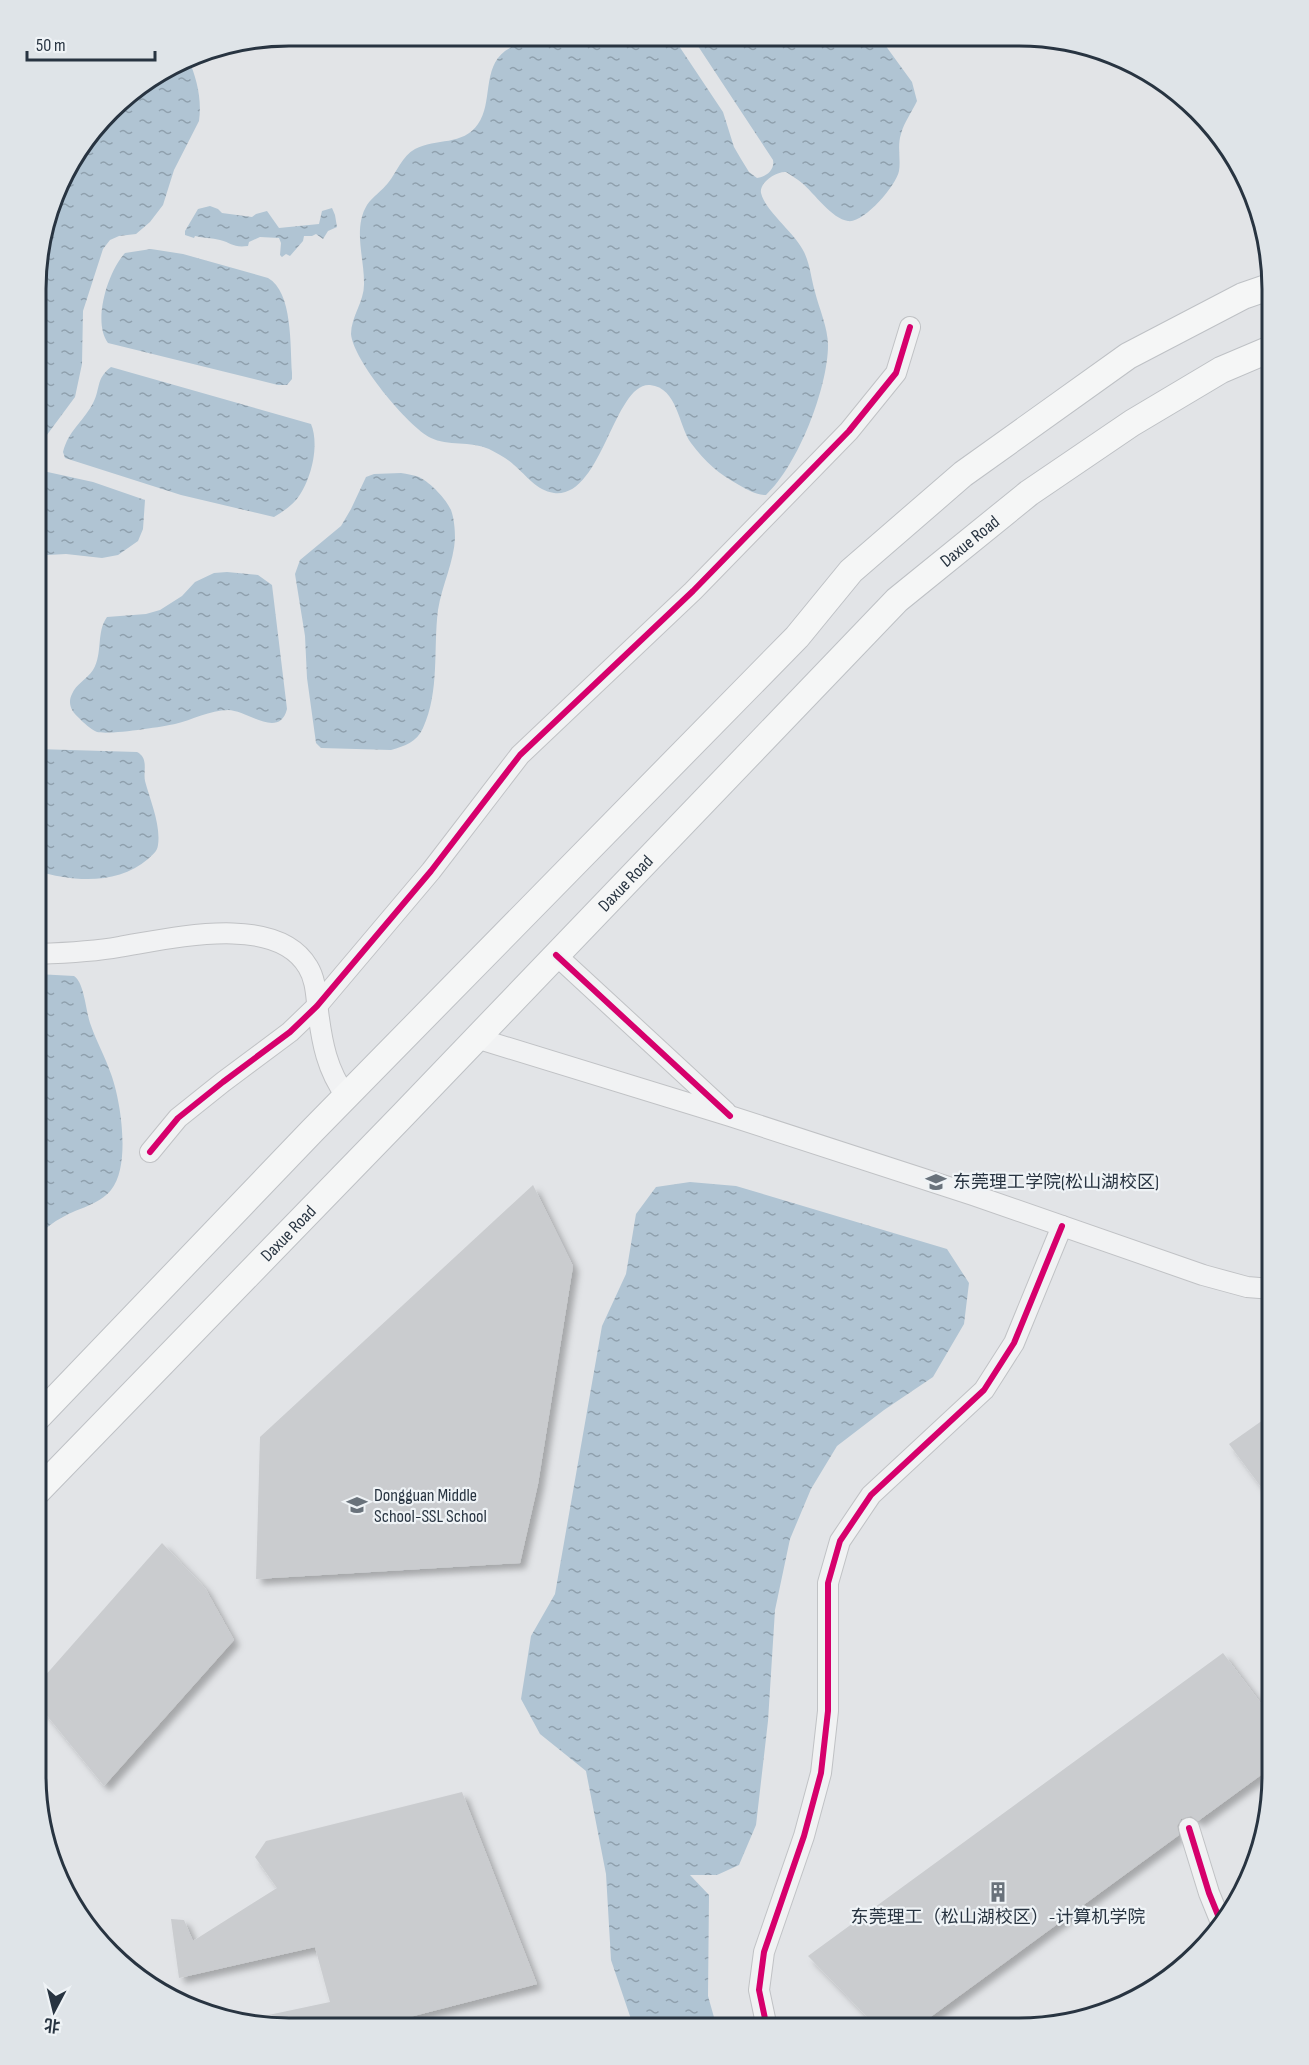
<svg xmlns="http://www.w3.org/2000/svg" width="1309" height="2065" viewBox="0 0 1309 2065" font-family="'Sofia Sans Condensed','Noto Sans SC',sans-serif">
  <defs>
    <pattern id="water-ripples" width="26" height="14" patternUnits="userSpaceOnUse" patternTransform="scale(1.5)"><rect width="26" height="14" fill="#b0c4d3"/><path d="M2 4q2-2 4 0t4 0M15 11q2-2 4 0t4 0" fill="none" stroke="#8fa0ad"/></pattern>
    <filter id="shadow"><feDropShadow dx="5.5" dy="5.5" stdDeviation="3" flood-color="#0004"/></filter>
  </defs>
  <rect width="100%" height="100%" fill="#e2e4e7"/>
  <g fill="url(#water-ripples)">
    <path d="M536,37h137l50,75 11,35 7,12 8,13 8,6c9,-1 18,-8 16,-18l-81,-123 188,1 32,44 5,19c-5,11 -13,21 -16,33 -4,12 0,25 -2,37 -3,15 -36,53 -51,50 -16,-2 -34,-28 -46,-38 -5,-4 -11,-8 -16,-11 -9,-1 -27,10 -25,21 4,18 35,41 43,59 6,12 7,26 11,40 4,16 13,36 13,53 0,43 -30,120 -62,150 -10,0 -18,-5 -27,-10 -20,-11 -34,-23 -48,-42 -13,-18 -13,-55 -41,-58 -36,-3 -48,114 -96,108 -18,-3 -27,-17 -40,-28 -6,-6 -17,-12 -25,-16 -18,-8 -42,-3 -58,-11 -23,-11 -78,-78 -80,-104 0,-18 14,-33 13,-52 0,-25 -11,-54 3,-77 6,-9 15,-14 21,-22 9,-11 14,-27 27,-34 21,-11 48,-3 63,-25 15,-21 4,-56 27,-73 8,-6 21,-9 31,-14z"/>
    <path d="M188,58c9,21 14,41 11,63l-25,49 -11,35 -13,17 -14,12 -17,2 -9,4 -7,9 -20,62 -1,53 -7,33 -37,50v-190l24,-80 60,-78z"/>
    <path d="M210,206l8,3 4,4 30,4 4,-3 11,-3 12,17 40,-4 3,-13 10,-3 3,7 2,12 -9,4 -5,8 -7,-5 -4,2h-8l-1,5 -13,15 -4,-2 -4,3 -2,-2 1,-12 -2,-5 -19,-1 -11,5 -1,4c-15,2 -16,-3 -28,-6 -8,-2 -17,-2 -25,-4l-1,2 -9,-3v-4l13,-22z"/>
    <path d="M151,249l32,5 85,24c25,14 22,68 24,95v6l-5,6h-9l-170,-42c-16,-21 0,-72 17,-90z"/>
    <path d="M111,367l200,57c9,21 0,58 -15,76 -6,7 -14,12 -22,17l-93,-22 -116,-37 -2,-6c6,-22 18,-28 29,-47 9,-15 3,-26 19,-38z"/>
    <polygon points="43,471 93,482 145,500 143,529 138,541 118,555 102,558 66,554 48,555 38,553 38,478"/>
    <path d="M401,473c6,1 13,2 18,4 12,6 27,22 32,33 3,8 4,19 4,28 -1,24 -13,47 -17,72 -5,39 2,81 -15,118 -6,14 -18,18 -32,22l-70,-2 -5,-5 -9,-65 -2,-42 -10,-62 5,-14 41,-34 10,-17 15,-32 8,-3z"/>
    <path d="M227,572l31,3 14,10 15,124c-8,31 -40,1 -59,1 -18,0 -36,10 -53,14 -14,3 -65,11 -78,8 -7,-3 -13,-9 -18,-14 -7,-6 -12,-14 -7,-24 4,-10 15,-15 21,-24 10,-16 3,-38 14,-53l39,-3 14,-4 22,-14 13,-14 19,-9z"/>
    <path d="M37,749l100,3c12,6 6,19 8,29 5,19 16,44 13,64 -1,7 -5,9 -10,14 -30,26 -74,23 -111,12z"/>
    <path d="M37,974l37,2c10,6 12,35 16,47 6,18 15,33 21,51 10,27 20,92 0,116 -12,15 -33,18 -48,27 -10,5 -18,12 -26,19z"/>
    <polygon points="690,1182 736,1186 947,1249 969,1283 964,1324 933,1377 884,1410 837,1446 811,1489 790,1539 775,1610 768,1721 756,1825 739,1865 717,1875 690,1875 709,1895 708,1996 717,2028 634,2028 611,1960 606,1874 586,1771 540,1734 521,1699 531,1636 555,1594 602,1326 626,1274 636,1214 656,1187"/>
  </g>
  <g fill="#cacccf" filter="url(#shadow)">
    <polygon points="533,1185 573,1266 538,1484 520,1563 256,1579 260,1437"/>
    <polygon points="1273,1413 1273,1503 1229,1444"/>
    <polygon points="162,1543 205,1588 234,1640 104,1786 36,1702 36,1686"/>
    <polygon points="1223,1653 1272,1718 1272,1767 1198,1821 1191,1816 1181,1819 1177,1826 1179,1835 914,2029 879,2029 808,1956"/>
    <polygon points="462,1792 537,1984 371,2027 257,2027 240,2021 330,2002 315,1947 179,1978 171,1919 184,1920 193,1941 277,1888 255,1857 266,1841"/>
  </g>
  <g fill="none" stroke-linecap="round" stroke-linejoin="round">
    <g stroke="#c0c2c5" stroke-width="22">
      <g id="minor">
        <path d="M37,954c27,-1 55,-2 82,-7 50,-8 157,-35 189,20 8,13 8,29 10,44 4,32 9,59 28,85"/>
        <polyline points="556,955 726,1112"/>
        <polyline points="476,1038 730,1116 973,1195 1203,1275 1247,1287 1273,1289"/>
        <polyline points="150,1152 178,1118 223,1082 290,1032 317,1006 431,871 520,755 693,591 849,431 896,373 910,327"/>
        <polyline points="1189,1828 1209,1893 1222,1925"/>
        <polyline points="767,2028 759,1990 764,1952 804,1836 821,1773 828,1711 828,1583 840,1541 871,1495 984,1390 1014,1343 1062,1226"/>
      </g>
    </g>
    <g stroke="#bec1c5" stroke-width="28">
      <g id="major">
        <polyline points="37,1418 312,1131 797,637 851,571 963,474 1128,356 1243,296 1272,286"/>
        <path id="s1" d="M36,1493l367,-378 494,-515 132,-107 103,-70 89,-53 52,-22"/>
      </g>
    </g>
    <use href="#minor" stroke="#f1f2f3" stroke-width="20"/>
    <use href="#major" stroke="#f5f6f6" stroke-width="26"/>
    <g stroke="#eff3f6" stroke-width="10">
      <g id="cycleway">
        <polyline points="556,955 730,1116"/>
        <polyline points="150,1152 178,1118 223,1082 290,1032 317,1006 431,871 520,755 693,591 849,431 896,373 910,327"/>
        <polyline points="1189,1828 1209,1893 1222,1925"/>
        <polyline points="767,2028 759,1990 764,1952 804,1836 821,1773 828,1711 828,1583 840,1541 871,1495 984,1390 1014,1343 1062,1226"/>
      </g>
    </g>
    <use href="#cycleway" stroke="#d6006c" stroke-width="6"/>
  </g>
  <defs>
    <g id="university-bare" transform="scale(1.62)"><path d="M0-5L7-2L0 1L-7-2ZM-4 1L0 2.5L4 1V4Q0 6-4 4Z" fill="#69727b" stroke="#eff3f6" stroke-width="2.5" paint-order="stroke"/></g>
    <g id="school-bare" transform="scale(1.62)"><path d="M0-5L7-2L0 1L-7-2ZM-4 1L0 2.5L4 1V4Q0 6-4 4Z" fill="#69727b" stroke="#eff3f6" stroke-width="2.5" paint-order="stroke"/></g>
    <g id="building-bare" transform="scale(1.62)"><path d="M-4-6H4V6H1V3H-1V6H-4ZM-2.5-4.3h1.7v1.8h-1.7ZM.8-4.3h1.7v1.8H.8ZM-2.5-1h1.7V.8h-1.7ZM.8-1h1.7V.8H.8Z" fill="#69727b" stroke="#eff3f6" stroke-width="2.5" paint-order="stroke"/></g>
  </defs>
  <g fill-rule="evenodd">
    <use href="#university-bare" x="936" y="1182"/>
    <use href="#school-bare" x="357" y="1505"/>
    <use href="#building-bare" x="998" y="1892"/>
  </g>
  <g text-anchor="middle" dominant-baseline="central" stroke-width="4.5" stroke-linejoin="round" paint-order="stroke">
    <g font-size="18" fill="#283441" stroke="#eff3f6">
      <text stroke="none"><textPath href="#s1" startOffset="1334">Daxue Road</textPath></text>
      <text stroke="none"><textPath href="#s1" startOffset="848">Daxue Road</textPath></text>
      <text stroke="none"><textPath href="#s1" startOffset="362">Daxue Road</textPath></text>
    </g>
    <g font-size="18" fill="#283441" stroke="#eff3f6" text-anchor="start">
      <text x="953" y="1182">东莞理工学院(松山湖校区)</text>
      <text x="374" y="1495">Dongguan Middle<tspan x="374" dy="21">School-SSL School</tspan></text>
      <text x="998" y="1917" text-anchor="middle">东莞理工（松山湖校区）-计算机学院</text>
    </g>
  </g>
  <path d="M0 0H1309V2065H0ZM289 46H1019A243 243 0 0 1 1262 289V1775A243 243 0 0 1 1019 2018H289A243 243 0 0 1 46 1775V289A243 243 0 0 1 289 46Z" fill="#dfe4e8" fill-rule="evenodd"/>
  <path fill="none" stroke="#283441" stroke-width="3" d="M289 46H1019A243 243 0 0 1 1262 289V1775A243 243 0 0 1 1019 2018H289A243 243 0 0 1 46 1775V289A243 243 0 0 1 289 46Z"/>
  <g transform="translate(54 2011) rotate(187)" stroke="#eff3f6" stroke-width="4.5" paint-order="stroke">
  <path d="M0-4.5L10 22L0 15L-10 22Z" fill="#283441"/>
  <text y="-9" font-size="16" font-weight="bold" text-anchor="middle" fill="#283441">北</text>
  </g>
  <path d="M27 51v9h128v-9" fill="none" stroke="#283441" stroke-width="3"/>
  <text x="36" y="51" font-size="18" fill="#283441" stroke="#eff3f6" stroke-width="4.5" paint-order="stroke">50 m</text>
</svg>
